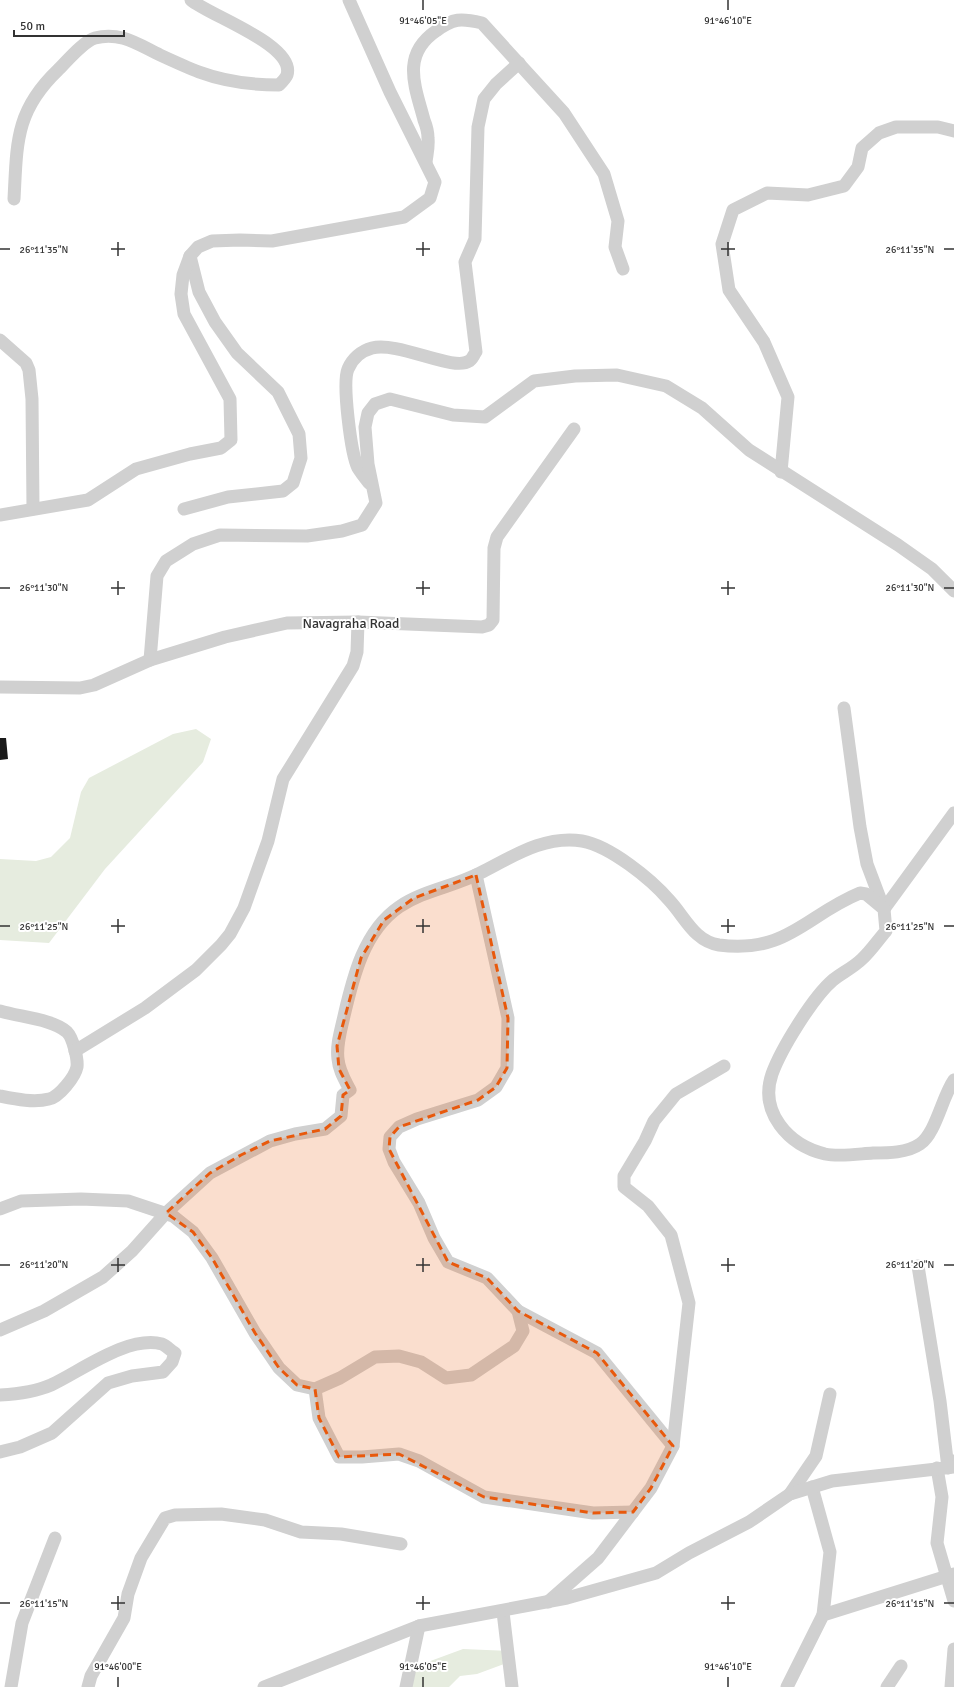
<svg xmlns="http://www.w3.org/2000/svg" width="954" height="1687" viewBox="0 0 954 1687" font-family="Signika,sans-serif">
  <rect width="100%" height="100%" fill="#fff"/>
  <g fill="#e6ecdf">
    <polygon points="196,729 211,739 203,762 105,869 49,943 0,940 0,859 36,861 51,857 70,838 81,792 89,778 173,734"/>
    <polygon points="463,1649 511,1651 504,1664 477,1674 460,1676 449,1687 404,1687 406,1670"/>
  </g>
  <polygon fill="#1a1a1a" points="0,738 6,738 8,759 0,760"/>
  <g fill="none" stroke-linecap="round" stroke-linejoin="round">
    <g stroke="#d0d0d0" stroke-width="13">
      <path d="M426,162c1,-8 3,-16 2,-24 0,-6 -2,-13 -4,-18 -9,-34 -23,-65 12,-89 17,-13 25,-13 46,-8l82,90 40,61 14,47 -3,26 8,22"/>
      <path d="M14,199c3,-56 1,-88 44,-129 9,-9 26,-29 37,-32 25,-7 44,7 65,17 13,6 26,12 39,17 27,10 53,13 80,13 3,-3 7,-7 8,-10 9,-30 -77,-59 -96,-75"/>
      <polyline points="0,340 26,363 29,370 32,399 33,509"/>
      <polyline points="781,472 788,397 764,342 729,290 722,244 733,210 767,193 808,195 844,186 858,167 862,148 879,133 896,127 938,127 954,131"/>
      <path d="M369,483c-4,-5 -8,-10 -11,-15 -7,-14 -16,-85 -10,-99 4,-10 13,-18 24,-21 26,-7 82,24 97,13 3,-1 5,-7 7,-9l-11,-90 10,-23 3,-112 6,-28 12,-15 23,-21"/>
      <polyline points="184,509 228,497 283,491 293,483 301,458 299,434 278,392 237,353 215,322 199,292 190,256"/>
      <polyline points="0,515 88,500 136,469 190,454 221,448 231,440 230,399 184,314 181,294 183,275 190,256 198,247 212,241 240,240 272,241 404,217 430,198 435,182 390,92 349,0"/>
      <polyline points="150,660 157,576 166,561 193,544 220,535 307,536 342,531 362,525 376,503 368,464 365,427 368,413 375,404 390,399 453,415 485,417 534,381 575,376 617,375 666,386 702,408 749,450 898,545 932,569 954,591"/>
      <polyline points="0,687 80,688 94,685 150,660 225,637 287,623 358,622 482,627 489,625 493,620 494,548 497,537 574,429"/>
      <polyline points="844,708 860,827 867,864 884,909"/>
      <polyline points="884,909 954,813"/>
      <path d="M0,1011c19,6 53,8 67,21 6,6 11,27 10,35 -2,10 -18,30 -28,32 -15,4 -34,0 -49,-3"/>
      <polyline points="75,1051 145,1008 196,970 221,945 230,934 244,908 268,841 283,779 353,666 357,652 358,622"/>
      <polyline points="0,1209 21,1201 81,1199 128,1201 173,1216 193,1232 212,1258 255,1333 279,1368 297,1385 315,1389 340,1378 375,1357 399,1356 421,1362 446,1378 471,1375 514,1346 523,1331 518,1311 487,1278 448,1262 434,1238 419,1203 394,1162 389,1149 390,1137 399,1127 417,1119 478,1100 496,1087 507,1068 508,1018 476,875"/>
      <polyline points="918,1266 940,1401 948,1468 954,1461"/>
      <polyline points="518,1311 597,1353 673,1446"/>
      <path d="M0,1330l44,-19 59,-34 29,-26 34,-38 44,-40 60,-32 25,-7 30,-5 16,-13 2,-21 7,-5c-5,-10 -11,-19 -12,-31 -2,-14 3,-29 6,-43 9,-39 20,-85 55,-109 25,-17 54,-20 81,-34 32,-16 64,-38 102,-32 28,5 69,38 87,59 16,17 25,41 50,45 68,9 87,-30 141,-52l6,1 18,15 2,22c-8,9 -15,20 -24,28 -8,8 -20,14 -29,21 -20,17 -52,69 -61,94 -13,38 16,71 53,80 14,3 33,0 48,-1 15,0 34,0 47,-9 16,-11 22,-47 34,-64"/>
      <polyline points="315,1389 319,1418 339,1457 362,1457 399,1454 419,1461 484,1497 593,1513 633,1512"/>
      <path d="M0,1395c17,-1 35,-3 51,-10 30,-14 77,-50 111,-41 5,2 9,7 13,9l-3,9 -9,10 -31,4 -24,7 -56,50 -32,14 -20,5"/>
      <polyline points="937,1468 942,1497 937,1543 954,1601"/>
      <polyline points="812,1487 830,1552 823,1615"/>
      <polyline points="790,1494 816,1456 830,1394"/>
      <polyline points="548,1602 598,1558 651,1488 673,1446 689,1303 671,1235 648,1206 624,1187 624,1176 645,1141 654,1121 676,1094 724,1066"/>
      <polyline points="503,1612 512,1687"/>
      <polyline points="11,1687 22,1623 55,1538"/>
      <polyline points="88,1687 91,1676 124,1618 128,1594 141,1558 165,1518 175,1515 221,1514 265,1520 301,1532 341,1534 401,1544"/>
      <polyline points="264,1687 419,1626 567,1598 656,1573 689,1553 749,1522 790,1494 832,1481 954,1467"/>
      <polyline points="406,1687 419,1626"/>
      <polyline points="787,1687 823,1615 954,1574"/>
      <polyline points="887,1687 901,1666"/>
      <polyline points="951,1687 954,1649"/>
    </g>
  </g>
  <path fill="#e8590c" fill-opacity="0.2" stroke="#e8590c" stroke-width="3" stroke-dasharray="8 5" stroke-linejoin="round" d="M476,875l32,143 -1,50 -11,19 -18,13 -79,27 -9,10 -1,12 59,113 39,16 31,33 79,42 76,93 -22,42 -18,24 -40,1 -109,-16 -85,-43 -60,3 -20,-39 -4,-29 -18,-4 -18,-17 -24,-35 -43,-75 -19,-26 -27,-19 44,-40 31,-18 29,-14 55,-12 16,-13 2,-21 7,-5 -11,-21 -2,-23 24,-88 23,-38 30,-22z"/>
  <path fill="none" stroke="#333" stroke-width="1.5" d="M423,0v10M728,0v10M118,242v14M423,242v14M728,242v14M0,249h10M111,249h14M416,249h14M721,249h14M944,249h10M118,581v14M423,581v14M728,581v14M0,588h10M111,588h14M416,588h14M721,588h14M944,588h10M118,919v14M423,919v14M728,919v14M0,926h10M111,926h14M416,926h14M721,926h14M944,926h10M118,1258v14M423,1258v14M728,1258v14M0,1265h10M111,1265h14M416,1265h14M721,1265h14M944,1265h10M118,1596v14M423,1596v14M728,1596v14M0,1603h10M111,1603h14M416,1603h14M721,1603h14M944,1603h10M118,1677v10M423,1677v10M728,1677v10"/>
  <g text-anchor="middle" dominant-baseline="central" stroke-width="4" stroke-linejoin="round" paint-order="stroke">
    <g font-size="14" fill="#333" stroke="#fff">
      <text x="351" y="623">Navagraha Road</text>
    </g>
  </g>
  <g font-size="10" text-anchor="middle" fill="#333" stroke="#fff" stroke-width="4" stroke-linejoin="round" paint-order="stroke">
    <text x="423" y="24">91°46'05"E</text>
    <text x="728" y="24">91°46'10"E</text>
    <text x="44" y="253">26°11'35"N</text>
    <text x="910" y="253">26°11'35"N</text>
    <text x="44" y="591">26°11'30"N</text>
    <text x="910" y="591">26°11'30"N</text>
    <text x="44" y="930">26°11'25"N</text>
    <text x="910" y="930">26°11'25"N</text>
    <text x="44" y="1268">26°11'20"N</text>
    <text x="910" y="1268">26°11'20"N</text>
    <text x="44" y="1607">26°11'15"N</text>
    <text x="910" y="1607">26°11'15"N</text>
    <text x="118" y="1670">91°46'00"E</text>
    <text x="423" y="1670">91°46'05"E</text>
    <text x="728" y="1670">91°46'10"E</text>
  </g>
  <path d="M14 30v6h110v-6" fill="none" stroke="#333333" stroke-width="2"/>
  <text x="20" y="30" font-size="12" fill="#333333" stroke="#ffffff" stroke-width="3" paint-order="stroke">50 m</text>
</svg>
